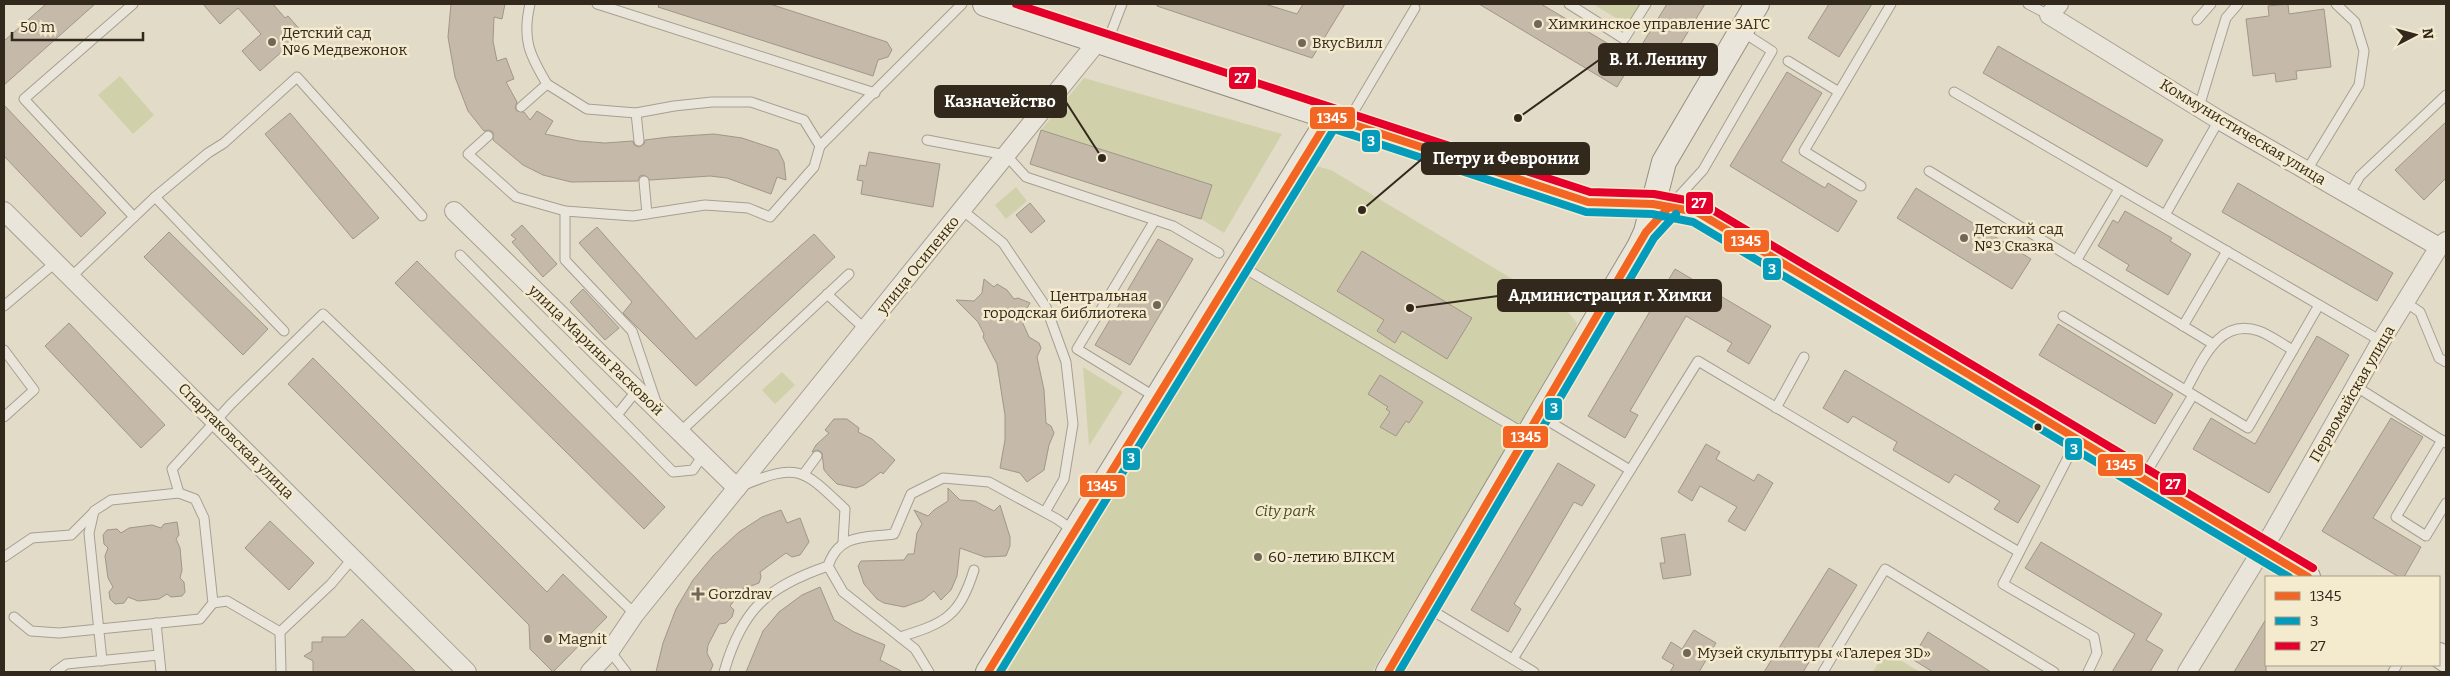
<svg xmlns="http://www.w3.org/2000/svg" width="2450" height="676" viewBox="0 0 2450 676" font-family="Bitter,serif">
  <rect width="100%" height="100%" fill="#e2dbc8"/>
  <g fill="#d0d1ab">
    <polygon points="1593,4 1641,4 1628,25"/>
    <polygon points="120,76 154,115 133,134 98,95"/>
    <polygon points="1084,78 1282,134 1224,233 1201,219 1212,186 1041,130"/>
    <polygon points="1316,166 1331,170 1569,313 1577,323 1574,335 1372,672 1000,672 1310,169"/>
    <polygon points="1016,187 1027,201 1006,219 995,205"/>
    <polygon points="1083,367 1123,392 1089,446"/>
    <polygon points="782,372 795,385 775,404 762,390"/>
    <polygon points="1885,651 1920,672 1873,672"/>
  </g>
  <g fill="#c5b9a9" stroke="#a19688">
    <polygon points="46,4 95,4 4,85 4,41"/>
    <polygon points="203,4 273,4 285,18 288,16 303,33 260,71 242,51 261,34 238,8 220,24"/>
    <polygon points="451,4 505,4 502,19 494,17 493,41 497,61 506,58 514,79 506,82 517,102 515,108 517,111 524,112 530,120 537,111 553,121 545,134 579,141 605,143 633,141 634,145 639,147 644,144 645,140 669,137 714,134 742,138 778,150 784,162 786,180 777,177 771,194 727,178 710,176 650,180 644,175 640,176 638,181 571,182 543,175 523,165 493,140 493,132 489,130 484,131 468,111 455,77 448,37"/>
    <polygon points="659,4 770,4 887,42 892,50 888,57 878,60 873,76 658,7"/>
    <polygon points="1157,4 1265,4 1297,14 1303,4 1345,4 1312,58 1157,6"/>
    <polygon points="1479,4 1541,4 1634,59 1617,87"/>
    <polygon points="1667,4 1705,4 1666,68 1638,51"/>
    <polygon points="1829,4 1872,4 1839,57 1808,38"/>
    <polygon points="2288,4 2289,14 2324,9 2331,67 2296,71 2297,79 2276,82 2275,73 2253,76 2246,19 2269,16 2268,6"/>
    <polygon points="1998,46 2163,140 2147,167 1983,73"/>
    <polygon points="1787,72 1822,93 1781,161 1825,188 1828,183 1857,201 1838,232 1730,166"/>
    <polygon points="4,105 106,213 81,237 4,156"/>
    <polygon points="290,113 379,218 353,239 265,134"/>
    <polygon points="2446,122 2446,178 2424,200 2395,170"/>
    <polygon points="1041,130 1212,185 1201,219 1030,164"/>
    <polygon points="869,152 940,164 933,207 861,194 863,181 857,180 860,165 866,166"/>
    <polygon points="2238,183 2393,273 2377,301 2222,212"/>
    <polygon points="1916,188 2031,259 2012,289 1897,218"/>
    <polygon points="1030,203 1045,221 1031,233 1016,215"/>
    <polygon points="2125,211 2172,238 2170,241 2191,254 2168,295 2126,270 2129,265 2098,246 2113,220 2118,223"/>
    <polygon points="522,225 557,264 543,277 512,242 516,239 511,235"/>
    <polygon points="597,227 696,339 814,234 835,257 696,386 623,313 632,302 579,243"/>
    <polygon points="169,232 268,329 243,355 144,257"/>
    <polygon points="1158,239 1193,259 1130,365 1095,345"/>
    <polygon points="1362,251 1472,318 1447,359 1402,331 1395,343 1377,331 1384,320 1337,291"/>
    <polygon points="417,261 665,507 644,529 395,283"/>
    <polygon points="1675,269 1771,326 1749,364 1727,351 1732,343 1686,316 1630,411 1638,415 1625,438 1588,416"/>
    <polygon points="984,279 994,287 997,284 1007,290 1014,299 1018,298 1030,303 1021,319 1029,337 1039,343 1041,348 1037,357 1044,390 1046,423 1051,426 1054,433 1049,445 1044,470 1027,482 1020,473 1000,468 1005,440 1005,415 997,364 983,337 984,334 978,322 956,300 974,301 982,293"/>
    <polygon points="583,289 619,328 605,340 570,302"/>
    <polygon points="69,323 165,425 141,448 45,346"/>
    <polygon points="2058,324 2173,394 2155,424 2039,355"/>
    <polygon points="2317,336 2349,355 2269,493 2193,449 2211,418 2255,444"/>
    <polygon points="313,358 547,592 563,574 607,617 553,672 530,649 529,625 288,384"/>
    <polygon points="1845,370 2040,486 2018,523 1994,509 2000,501 1955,474 1949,483 1893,450 1897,442 1853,416 1848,423 1823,408"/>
    <polygon points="1380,375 1423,402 1409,423 1406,421 1396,436 1380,427 1390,412 1386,409 1388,407 1368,394"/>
    <polygon points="2391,418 2423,437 2373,518 2421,547 2404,577 2399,577 2322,531"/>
    <polygon points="834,419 847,419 859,428 858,432 872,439 895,460 883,474 881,472 864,485 856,488 837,484 830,477 824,470 822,453 818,450 812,452 816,445 829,433 825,430"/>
    <polygon points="1706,444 1720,452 1716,459 1754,481 1758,474 1773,483 1745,531 1728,521 1737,507 1700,486 1692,501 1678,492"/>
    <polygon points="1558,463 1595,485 1582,506 1574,502 1514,604 1521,609 1508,632 1471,610"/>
    <polygon points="948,488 960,500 975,501 994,511 1000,505 1010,537 1010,546 1006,556 985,557 960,548 957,576 951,590 941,600 934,591 923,600 904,607 884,603 877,599 864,584 858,566 861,561 904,560 908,554 914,554 917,533 922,524 914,510 928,516 934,510 948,501"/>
    <polygon points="781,510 787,523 800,518 809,542 800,555 792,557 786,553 760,572 761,577 759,583 751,586 746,585 730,606 734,610 732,617 726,623 719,624 708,645 707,653 713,665 710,672 656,672 663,643 676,609 693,580 713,556 739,532 762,517"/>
    <polygon points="270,521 314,563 289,590 245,548"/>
    <polygon points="177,522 179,535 176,539 180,548 182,570 180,578 184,582 185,592 182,596 171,597 167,594 159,599 138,601 128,597 124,603 115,604 110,599 109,592 113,587 108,578 105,556 108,548 104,544 103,535 107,530 117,529 121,533 129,528 152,525 161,528 164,524"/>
    <polygon points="1685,534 1691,575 1663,579 1660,563 1665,563 1661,538"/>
    <polygon points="2041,542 2162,614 2146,640 2163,650 2150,672 2112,672 2135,634 2025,568"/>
    <polygon points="1829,568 1857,585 1803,672 1764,672"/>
    <polygon points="820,587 834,620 854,632 885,645 880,660 903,672 746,672 763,631 779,612 802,595"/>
    <polygon points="362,619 416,672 313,672 313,661 304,656 312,651 312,642 322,642 322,637 345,637"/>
    <polygon points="2266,619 2266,672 2234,672"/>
    <polygon points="1694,630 1716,643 1699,672 1670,672 1674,665 1662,658 1671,642 1682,649"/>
    <polygon points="1928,632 1991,672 1933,672 1912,659"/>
  </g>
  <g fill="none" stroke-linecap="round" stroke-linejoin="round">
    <g stroke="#a69f92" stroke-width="11">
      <g id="lane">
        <polyline points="133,4 24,99 134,217"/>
        <path d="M530,4c-8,35 -1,50 17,80"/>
        <polyline points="597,4 875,93"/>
        <polyline points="1569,4 1624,39 1646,4"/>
        <polyline points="2028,4 2049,15"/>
        <polyline points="2197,20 2211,4"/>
        <polyline points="1107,43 1122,4"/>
        <polyline points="1788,61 1839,92 1804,151 1861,186"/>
        <polyline points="1839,92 1891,4"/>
        <polyline points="1954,92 2381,341"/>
        <polyline points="2199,107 2226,18 2238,4"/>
        <polyline points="636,113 639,141"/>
        <polyline points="1348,121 1415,8"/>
        <polyline points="488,136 468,154 516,197 565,211 633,216 705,205 748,208 770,217 814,167 820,146 804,120 751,102 712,102 674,106 636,113 587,109 547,84 521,107"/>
        <polyline points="927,140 1006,155 1026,177 1173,226 1219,253"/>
        <polyline points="820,146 962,4"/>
        <polyline points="2307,170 2359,85 2364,51 2355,22 2336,4"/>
        <polyline points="1929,171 2213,344"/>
        <polyline points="644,181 647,214"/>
        <polyline points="2349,195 2360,176 2446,95"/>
        <polyline points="155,197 284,331"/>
        <polyline points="1671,205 1703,170 1772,51 1741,31"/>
        <polyline points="962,210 1003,243 1046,307 1066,362 1073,424 1064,479 1045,512"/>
        <polyline points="565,211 565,260 632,331 657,405"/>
        <polyline points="2165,215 2219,120"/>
        <polyline points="1155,220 1077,349 1157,398"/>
        <polyline points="460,255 673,472 693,470 703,455"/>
        <polyline points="2076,261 2119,189"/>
        <polyline points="1239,265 1527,435"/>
        <polyline points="71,277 155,197 208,153 224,143 297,77 422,216"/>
        <polyline points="827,294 866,330"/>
        <polyline points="2405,302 2420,312 2439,358 2446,362"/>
        <polyline points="4,306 56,262"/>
        <polyline points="2063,316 2248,428 2319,305"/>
        <polyline points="2183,326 2227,251"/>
        <polyline points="4,350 34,390 4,417"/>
        <polyline points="2355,386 2446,443"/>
        <path d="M2186,390c16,-28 32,-73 73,-59 11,4 23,13 34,19"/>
        <polyline points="1776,408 1804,357"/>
        <polyline points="617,415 637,390"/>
        <polyline points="1540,416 1630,470"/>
        <polyline points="680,432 849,274"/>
        <polyline points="2077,440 2003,584 2094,637 2097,653 2088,672"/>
        <polyline points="2442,440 2396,517 2426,536 2446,503"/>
        <polyline points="803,475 817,456"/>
        <polyline points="2143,478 2193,395"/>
        <path d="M742,486c56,-24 61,-17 103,23l-2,33"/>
        <polyline points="179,493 172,469 231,404 323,314 635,614"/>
        <polyline points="4,557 32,538 71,535 93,513"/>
        <path d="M828,566c11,-33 37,-28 66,-32l17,-40 32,-16 46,4 68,37 17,12"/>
        <polyline points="213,603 227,601 280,632"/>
        <polyline points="1428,608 1534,672"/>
        <polyline points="14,617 31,631 59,633 200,619 213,603 204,518 195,499 179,493 111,500 94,511 89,533 102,661"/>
        <polyline points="156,623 161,672"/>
        <path d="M900,637c45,-14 59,-20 74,-67"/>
        <polyline points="610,651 626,672"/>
        <polyline points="1513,659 1698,361 2019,552"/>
        <polyline points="55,672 66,664 159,655"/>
        <polyline points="281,672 280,632 331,584 353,558"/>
        <path d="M724,672c18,-63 43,-85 104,-106l15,26 72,57 14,23"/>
        <polyline points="1823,672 1885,569 2054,672"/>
        <polyline points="2393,672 2397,665"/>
      </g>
    </g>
    <g stroke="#a69f92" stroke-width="20">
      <g id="street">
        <polyline points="2059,4 2049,15 2219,120 2439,247"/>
        <polyline points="4,211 467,672"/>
        <polyline points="454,211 737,488"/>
        <polyline points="590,672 610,651 635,614 1098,41"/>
        <polyline points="2187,672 2273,532 2381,341 2439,247 2446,241"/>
      </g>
    </g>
    <g stroke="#968f82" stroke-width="26">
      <g id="secondary">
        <polyline points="985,4 1588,202 1653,204 1697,212 2308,577"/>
        <polyline points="2439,655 2446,660"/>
        <polyline points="988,672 1330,117"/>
        <polyline points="1388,672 1639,247 1646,232 1664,162 1757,4"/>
      </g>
    </g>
    <use href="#lane" stroke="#eae5da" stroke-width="9"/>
    <use href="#street" stroke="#eae5da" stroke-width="18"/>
    <use href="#secondary" stroke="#eae5da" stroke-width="24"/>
    <g stroke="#f4eacd" stroke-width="11">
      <g id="bus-1">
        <polyline points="988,672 1330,117 1588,202 1653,204 1697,212 2308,577"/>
        <polyline points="1388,672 1646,232 1669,207"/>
      </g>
    </g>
    <g stroke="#f4eacd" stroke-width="11">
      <g id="bus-2">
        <polyline points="1000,672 1334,129 1586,212 1652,214 1693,222 2289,577"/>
        <polyline points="1399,672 1654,238 1676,214"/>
      </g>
    </g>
    <g stroke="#f4eacd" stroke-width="11">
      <polyline id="bus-3" points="1016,4 1590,192 1654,194 1701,203 2313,568"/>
    </g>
    <use href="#bus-1" stroke="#f26522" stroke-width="8"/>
    <use href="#bus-2" stroke="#059cbc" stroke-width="8"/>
    <use href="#bus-3" stroke="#e4002b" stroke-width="8"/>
  </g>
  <g fill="#706758" stroke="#f4eacd" stroke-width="2">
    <circle cx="1538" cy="24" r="5"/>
    <circle cx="272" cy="42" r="5"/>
    <circle cx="1302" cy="43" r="5"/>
    <circle cx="1964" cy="238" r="5"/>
    <circle cx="1157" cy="305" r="5"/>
    <circle cx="1258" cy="557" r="5"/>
    <path d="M695.5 586.5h5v5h5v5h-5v5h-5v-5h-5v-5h5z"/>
    <circle cx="548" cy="639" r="5"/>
    <circle cx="1687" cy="653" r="5"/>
  </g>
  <circle fill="#33281c" stroke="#f4eacd" stroke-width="2" cx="2038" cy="427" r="4.5"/>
  <g text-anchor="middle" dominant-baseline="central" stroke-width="5" stroke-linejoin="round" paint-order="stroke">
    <g font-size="15" fill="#33281c" stroke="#f4eacd" text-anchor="start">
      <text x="1548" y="24">Химкинское управление ЗАГС</text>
      <text x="282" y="33">Детский сад<tspan x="282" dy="17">№6 Медвежонок</tspan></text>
      <text x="1312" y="43">ВкусВилл</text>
      <text x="1974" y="229">Детский сад<tspan x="1974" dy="17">№3 Сказка</tspan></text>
      <text x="1147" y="296" text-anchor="end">Центральная<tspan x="1147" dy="17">городская библиотека</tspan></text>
      <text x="1268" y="557">60-летию ВЛКСМ</text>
      <text x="708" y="594">Gorzdrav</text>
      <text x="558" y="639">Magnit</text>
      <text x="1697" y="653">Музей скульптуры «Галерея 3D»</text>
    </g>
    <g font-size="15" fill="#33281c" stroke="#f4eacd">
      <text transform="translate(2243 132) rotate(31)">Коммунистическая улица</text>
      <text transform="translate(918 265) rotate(-51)">улица Осипенко</text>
      <text transform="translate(596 350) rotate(44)">улица Марины Расковой</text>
      <text transform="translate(2352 394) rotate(-60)">Первомайская улица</text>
      <text transform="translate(236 441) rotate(45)">Спартаковская улица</text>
    </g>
    <g font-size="15" font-style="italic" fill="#424f23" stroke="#f4eacd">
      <text x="1285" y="511">City park</text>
    </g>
  </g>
  <path fill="none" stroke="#33281c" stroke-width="2" d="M1518 118L1599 60M1102 158L1066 102M1362 210L1422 159M1410 308L1498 296"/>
  <g fill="#33281c" stroke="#f4eacd" stroke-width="2">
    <circle cx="1518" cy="118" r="5"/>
    <circle cx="1102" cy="158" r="5"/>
    <circle cx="1362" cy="210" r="5"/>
    <circle cx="1410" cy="308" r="5"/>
  </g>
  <g fill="#33281c" stroke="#33281c" stroke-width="2">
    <rect x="1599" y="44" width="118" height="31" rx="5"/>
    <rect x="935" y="86" width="131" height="31" rx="5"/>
    <rect x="1422" y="143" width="167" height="31" rx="5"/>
    <rect x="1498" y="280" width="223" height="31" rx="5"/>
  </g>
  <g font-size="16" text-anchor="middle" font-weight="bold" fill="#fff">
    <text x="1658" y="65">В. И. Ленину</text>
    <text x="1000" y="107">Казначейство</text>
    <text x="1506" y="164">Петру и Февронии</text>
    <text x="1610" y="301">Администрация г. Химки</text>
  </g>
  <g stroke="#f4eacd" stroke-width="2">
    <rect x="1228" y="66" width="29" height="24" rx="5" fill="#e4002b"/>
    <rect x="1309" y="106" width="47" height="24" rx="5" fill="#f26522"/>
    <rect x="1361" y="129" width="20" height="24" rx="5" fill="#059cbc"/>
    <rect x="1685" y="191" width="29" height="24" rx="5" fill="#e4002b"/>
    <rect x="1723" y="229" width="47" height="24" rx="5" fill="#f26522"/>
    <rect x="1762" y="257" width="20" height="24" rx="5" fill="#059cbc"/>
    <rect x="1544" y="397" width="19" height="24" rx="5" fill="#059cbc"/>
    <rect x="1502" y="425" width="47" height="24" rx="5" fill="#f26522"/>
    <rect x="2064" y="437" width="19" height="24" rx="5" fill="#059cbc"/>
    <rect x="1122" y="447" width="19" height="24" rx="5" fill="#059cbc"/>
    <rect x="2097" y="453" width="47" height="24" rx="5" fill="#f26522"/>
    <rect x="2159" y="472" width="28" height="24" rx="5" fill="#e4002b"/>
    <rect x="1079" y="474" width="47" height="24" rx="5" fill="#f26522"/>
  </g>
  <g font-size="14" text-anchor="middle" font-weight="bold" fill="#fff">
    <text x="1242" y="83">27</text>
    <text x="1332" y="123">1345</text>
    <text x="1371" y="146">3</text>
    <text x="1699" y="208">27</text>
    <text x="1746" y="246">1345</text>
    <text x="1772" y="274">3</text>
    <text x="1554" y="413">3</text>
    <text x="1526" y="442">1345</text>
    <text x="2074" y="454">3</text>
    <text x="1131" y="463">3</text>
    <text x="2121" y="470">1345</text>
    <text x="2173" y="489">27</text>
    <text x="1102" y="491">1345</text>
  </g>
  <rect width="2450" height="676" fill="none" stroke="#33281c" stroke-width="10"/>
  <rect x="2265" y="576" width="175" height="90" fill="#f4eacd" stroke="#a79c86"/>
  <rect x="2275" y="592" width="25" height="8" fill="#f26522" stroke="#a79c86"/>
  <text x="2310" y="601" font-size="15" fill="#33281c">1345</text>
  <rect x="2275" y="617" width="25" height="8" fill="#059cbc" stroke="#a79c86"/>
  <text x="2310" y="626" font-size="15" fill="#33281c">3</text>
  <rect x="2275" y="642" width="25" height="8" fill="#e4002b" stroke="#a79c86"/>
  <text x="2310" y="651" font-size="15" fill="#33281c">27</text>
  <g transform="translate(2415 35) rotate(84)" stroke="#f4eacd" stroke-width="4" paint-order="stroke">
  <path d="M0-4L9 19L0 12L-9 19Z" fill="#33281c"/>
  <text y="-8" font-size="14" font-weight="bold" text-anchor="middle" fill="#33281c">N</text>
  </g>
  <path d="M12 32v8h131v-8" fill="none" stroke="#33281c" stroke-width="2.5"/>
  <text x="20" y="32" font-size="15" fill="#33281c" stroke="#f4eacd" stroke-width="4" paint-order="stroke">50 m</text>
</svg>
